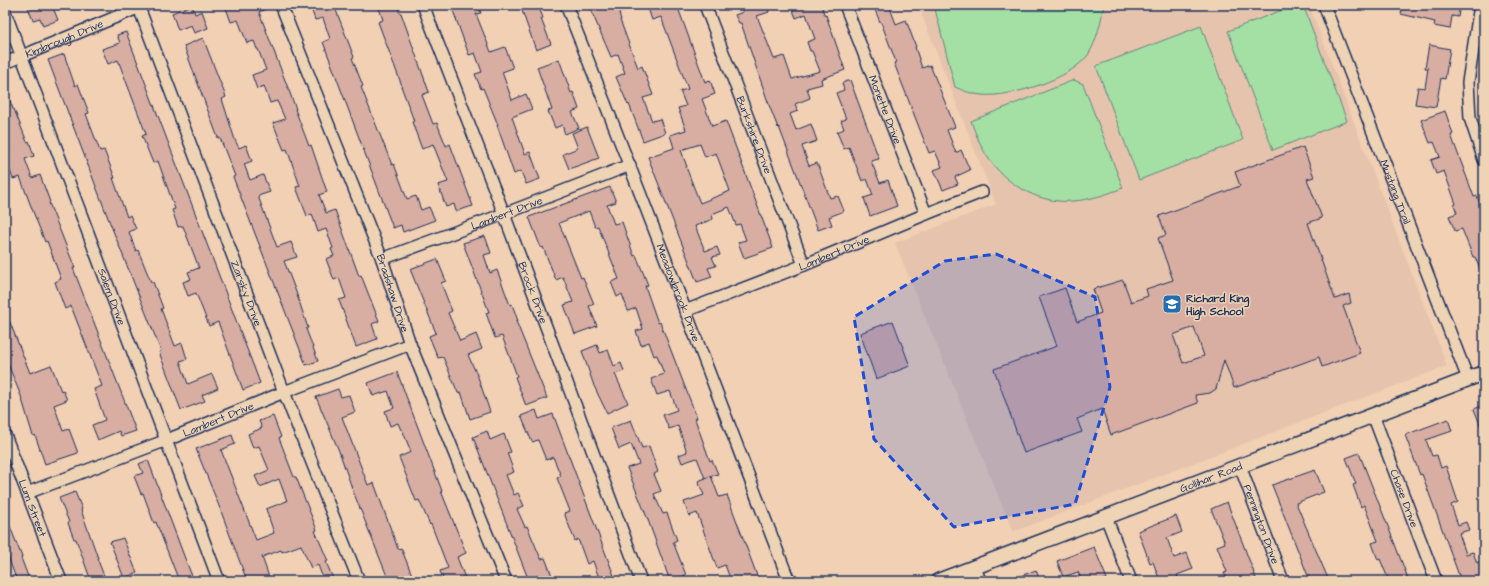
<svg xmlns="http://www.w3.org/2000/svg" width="1489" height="586" viewBox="0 0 1489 586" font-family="'Architects Daughter',sans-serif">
  <rect width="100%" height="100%" fill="#f2d0b3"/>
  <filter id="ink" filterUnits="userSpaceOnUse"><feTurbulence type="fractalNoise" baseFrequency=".025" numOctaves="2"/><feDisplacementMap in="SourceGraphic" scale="8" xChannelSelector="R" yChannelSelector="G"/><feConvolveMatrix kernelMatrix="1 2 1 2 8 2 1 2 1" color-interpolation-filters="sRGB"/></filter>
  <g filter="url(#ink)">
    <polygon fill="#e6c3ac" points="918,5 1309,5 1447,366 1013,532 895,243 996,204"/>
    <g fill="#a4dfa4" stroke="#608781">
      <path d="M934,5h170c-3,16 -7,36 -16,50 -17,24 -78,43 -107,40 -10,-1 -17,-4 -26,-8z"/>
      <polygon points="1295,5 1303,5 1347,121 1273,150 1228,31"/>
      <polygon points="1201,26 1243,140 1139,180 1096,66"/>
      <path d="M1074,80l9,4 40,104c-16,6 -33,12 -50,13 -32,3 -63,-14 -82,-39 -9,-12 -15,-27 -20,-41z"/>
    </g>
    <g fill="#d8ada2" stroke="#1b2f5e" fill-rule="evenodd">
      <polygon points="27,5 52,5 58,20 43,26 40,18 33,20"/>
      <polygon points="192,5 195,14 202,11 208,28 194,33 191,25 178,30 172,13"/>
      <polygon points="225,5 274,5 259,12 296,109 295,109 309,146 311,145 327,192 319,195 326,213 335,210 359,276 361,275 379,321 372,324 377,339 356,347 339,300 346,298 339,278 334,280 326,259 334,256 331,249 333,248 326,229 318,232 312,214 307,216 296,187 300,186 287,149 284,150 273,123 285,119 277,101 270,103 264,86 257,89 252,75 266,70 258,49 257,49 254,41 247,43 238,20 231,22"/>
      <polygon points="310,5 334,5 354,57 352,58 363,86 361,87 392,165 394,164 407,199 416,196 421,210 429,207 435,220 403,232 401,225 393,228 323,42 330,39 323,18 315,20"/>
      <polygon points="378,5 396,5 400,13 401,13 429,92 422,95 433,124 437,123 446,146 450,144 473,206 456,211 454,204 446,207 438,185 448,182 433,144 422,149 412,122 414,121 401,86 402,86 378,22 383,20"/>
      <polygon points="451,5 478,5 481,13 476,14 491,52 505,47 513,68 502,72 512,100 526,94 532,109 512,117 525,154 530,152 540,179 526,184 521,171 514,174 497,125 498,125 483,88 481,89 475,74 482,72 475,53 469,55"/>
      <polygon points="520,5 538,5 543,18 541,19 551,44 536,50"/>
      <polygon points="598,5 637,5 619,13 621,20 620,20 638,68 642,66 653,95 643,98 652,121 660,119 665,133 643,141 629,104 628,105 616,77 625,73 618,54 611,57 590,8"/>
      <path d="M647,5h30l28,77 5,-2 5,14 -13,5 10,27 14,-5 47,127 -29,10 -6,-16 8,-2 -6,-16 -4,1 -7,-18 -17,7 1,5 -18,7 10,25 12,-4 3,8 -8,2 4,9 -8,2 4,9 -15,5 -49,-125 26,-9 -4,-13 16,-5 -8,-22 8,-2 -6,-15 8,-2 -27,-72 -9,3zM700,144l5,13 11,-4 14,38 -30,12 -14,-36h1l-6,-17z"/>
      <polygon points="740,5 767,5 769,12 757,16 774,59 784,56 792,79 820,71 812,51 810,51 807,42 815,39 806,14 796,18 791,5 829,5 822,8 825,16 826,15 845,70 821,79 822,84 807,88 810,98 795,104 798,111 790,114 796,130 811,124 817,141 802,146 809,166 817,163 830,198 838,196 844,211 829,217 832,225 818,230 779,127 778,128 769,105 741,23 739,23 735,15 743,12"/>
      <polygon points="873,5 889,5 896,24 906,20 916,47 915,47 922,68 930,65 955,127 947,130 956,153 961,150 970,170 955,177 958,184 943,190 934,170 942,167 935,151 929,153 894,63 896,62 881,22 880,22"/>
      <polygon points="1403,5 1460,5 1458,17 1452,16 1450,29 1434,26 1435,22 1401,14"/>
      <polygon points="126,32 260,383 243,390 218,322 209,326 196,293 188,296 183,282 191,279 188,272 199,268 183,226 178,227 172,210 175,209 158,161 153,163 142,136 146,134 118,60 108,64 102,49 120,43 117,35"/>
      <polygon points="203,38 226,97 222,99 235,140 239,148 246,145 252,161 244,164 250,180 263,175 270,192 258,196 277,247 291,242 297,257 284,261 296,292 308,328 306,329 318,361 306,365 233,177 235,176 220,138 218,138 184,46"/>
      <polygon points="1429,45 1450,49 1445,79 1441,78 1436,107 1415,104 1418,87 1425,88 1428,68 1425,68"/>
      <polygon points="64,54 75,86 78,84 89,113 86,114 100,151 104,150 115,178 113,178 127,217 130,215 136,229 129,232 136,251 138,250 151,282 153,282 163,308 161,309 175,346 182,343 187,359 180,361 188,384 212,374 218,388 202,395 205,401 181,410 159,352 161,351 108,218 48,60"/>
      <polygon points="559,59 571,93 573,92 579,109 572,112 579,128 565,134 562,125 555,128 548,111 552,110 537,67"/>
      <polygon points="850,80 879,159 871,161 880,183 888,180 897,206 870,216 864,198 873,195 867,179 862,181 849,147 844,149 837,132 844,129 841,121 846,119 836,93 844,90 842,83"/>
      <polygon points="5,90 6,90 13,109 14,109 27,142 29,141 34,156 25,159 32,178 40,175 50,202 49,203 75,268 73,268 136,431 121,436 119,431 98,440 92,425 105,420 94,389 102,386 71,306 65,309 55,282 61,279 47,241 45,242 32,209 20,177 13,179 8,165 5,166 5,149 10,148 5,135"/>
      <polygon points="1445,111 1453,134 1451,135 1474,197 1477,196 1484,213 1484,279 1475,257 1473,257 1462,229 1455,231 1449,216 1457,213 1454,205 1456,204 1444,171 1436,174 1431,160 1440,157 1434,142 1430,143 1421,120"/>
      <polygon points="587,127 599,158 569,169 563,154 578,148 572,133"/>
      <path d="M1303,147l11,30 -7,2 15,39 -14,5 27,76 14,-5 2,9 -8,3 17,47 -38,14 -3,-10 -85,31 -10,-28 -8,29 -6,4 -15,2 3,8 -87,32 -9,-26 -25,10 5,13 -58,21 -30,-84 63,-23 -18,-49 26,-9 12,34 24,-9 -8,-24 30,-9 8,22 17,-6 -2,-7 27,-9 -15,-42 8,-3 -7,-19 81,-30 -5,-14zM1194,327l10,29 -21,7 -10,-28z"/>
      <polygon points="610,187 616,202 607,205 614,224 622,222 634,256 636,255 648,285 645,286 658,323 660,322 697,418 695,419 710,461 712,460 718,474 705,478 697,458 682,463 679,455 687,452 678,426 669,429 663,415 677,410 670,391 657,395 651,379 664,374 657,355 654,356 649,342 641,345 636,331 643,329 636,308 628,311 622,294 617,297 611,282 619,279 598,226 595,227 589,211 559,223 581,278 583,277 594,304 589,306 597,326 575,334 564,305 573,302 563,277 556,280 543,247 541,248 529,217"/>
      <polygon points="485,236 491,253 484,255 490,273 497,270 510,305 512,304 518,321 516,321 547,398 526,406 515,377 517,376 502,336 495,338 486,313 489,312 463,243"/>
      <polygon points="437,259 446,281 441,283 452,311 448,313 460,341 476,334 482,349 468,355 478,377 490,412 470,419 461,392 458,393 443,357 438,358 429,336 436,333 410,269"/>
      <polygon points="5,310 30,373 51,365 61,391 63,390 67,400 54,405 63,431 69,429 78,453 45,464 35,435 33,436 21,396 5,357"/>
      <polygon points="893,321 910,366 876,379 860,333"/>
      <polygon points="597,345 600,353 608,350 614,366 621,363 624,371 615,374 628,403 607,413 594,386 582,351"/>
      <polygon points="397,372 442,491 441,491 466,553 457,557 466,581 444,581 440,571 448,568 431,524 430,525 419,500 416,501 399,457 411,452 402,429 401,430 398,423 390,426 385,411 394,408 388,391 373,396 368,383"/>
      <polygon points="338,389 341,397 349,395 355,412 342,417 368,485 374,483 398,549 401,548 412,575 395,581 389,581 353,491 339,451 316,397"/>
      <polygon points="1484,405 1484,432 1483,432 1474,409"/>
      <polygon points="536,410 539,419 553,414 616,581 600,581 593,561 587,564 578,539 575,541 564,513 570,511 557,478 561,476 553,457 546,460 538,440 532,442 521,416"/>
      <polygon points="273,416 281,437 279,438 294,477 296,477 317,530 315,531 328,561 326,562 334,581 324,581 318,565 311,568 301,545 282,552 281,550 262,557 269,577 258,581 247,581 219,506 196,449 232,435 235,444 221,450 256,540 274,533 266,509 287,501 279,479 260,487 255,476 269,470 259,446 253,448 248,434 262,428 259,421"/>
      <polygon points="1448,419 1452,431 1426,440 1432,456 1437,455 1441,468 1446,466 1458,502 1451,505 1458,525 1466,522 1469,530 1459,533 1466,554 1473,552 1477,563 1484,560 1484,581 1461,581 1422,474 1420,475 1405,435"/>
      <polygon points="631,420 642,448 649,446 658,472 654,474 661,491 654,494 663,514 667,513 677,540 673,542 686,575 670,581 648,520 627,468 639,464 631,444 619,449 611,428"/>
      <polygon points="487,431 490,440 504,434 511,452 507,453 514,472 506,475 514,495 518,493 524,506 517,509 525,527 527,526 541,559 545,558 554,581 529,581 473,437"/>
      <polygon points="1359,453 1389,529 1409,581 1389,581 1380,559 1378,560 1372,543 1378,541 1364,505 1361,507 1353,485 1356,484 1346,458"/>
      <polygon points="148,460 184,556 194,581 179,581 156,522 154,523 143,493 141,494 134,476 143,473 139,464"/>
      <polygon points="1315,470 1324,492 1296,503 1329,581 1310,581 1272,485"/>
      <polygon points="711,476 719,497 727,495 759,581 731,581 725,565 717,568 697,513 689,516 684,502 704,495 698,481"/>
      <polygon points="75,492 82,509 81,510 98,558 97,558 106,581 91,581 76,539 74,539 68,523 69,522 59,498"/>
      <polygon points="1227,502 1256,578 1248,581 1228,581 1224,573 1227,572 1217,546 1225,543 1211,509"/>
      <polygon points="5,514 22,557 21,558 29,579 24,581 17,581 5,549"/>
      <polygon points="1176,516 1182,532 1167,538 1174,558 1187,553 1193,569 1177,575 1179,581 1160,581 1153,562 1150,563 1138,531"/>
      <polygon points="123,538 137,573 124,578 110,542"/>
      <polygon points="1094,547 1107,579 1101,581 1082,581 1078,572 1063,577 1057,561"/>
      <polygon points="1036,570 1040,581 1010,581 1010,580"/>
    </g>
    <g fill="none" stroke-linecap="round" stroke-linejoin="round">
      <g stroke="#1b2f5e" stroke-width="14">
        <g id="minor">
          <path id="s1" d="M138,5l146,387 75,189"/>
          <path id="s2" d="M281,5l101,254 28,85 96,237"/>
          <path id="s3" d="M423,5l81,209 137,367"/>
          <path id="s4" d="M566,5c77,191 149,384 223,576"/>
          <path id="s5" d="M705,5l99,260"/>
          <path id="s6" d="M845,5l81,209"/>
          <path id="s7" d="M1324,5l144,374"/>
          <polyline points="1480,5 1468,82 1470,118 1484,160"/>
          <path id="s8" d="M5,12l214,569"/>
          <path id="s9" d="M5,63l140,-58"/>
          <path id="s10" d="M382,259l122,-45 126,-49"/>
          <path id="s11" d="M685,311l119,-46 122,-51 56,-22"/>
          <path id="s12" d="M1373,415l63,166"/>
          <path id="s13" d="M5,435l56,146"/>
          <path id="s14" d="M1240,466l43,115"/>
          <path id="s15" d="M27,493l140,-53 117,-48 126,-48"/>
          <polyline points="1106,517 1131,581"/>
          <polyline points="975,567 980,581"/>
        </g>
      </g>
      <g stroke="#1b2f5e" stroke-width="17">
        <g id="tertiary">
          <path id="s16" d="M938,581l546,-208"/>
        </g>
      </g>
      <use href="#minor" stroke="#eed4b5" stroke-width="11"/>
      <use href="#tertiary" stroke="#eed4b5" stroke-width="14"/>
    </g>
  </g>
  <path fill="#1d4ed8" fill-opacity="0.2" stroke="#1d4ed8" stroke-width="3" stroke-dasharray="8 5" stroke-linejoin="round" d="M996,254l99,43 15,90 -35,117 -121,23 -80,-88 -20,-122 91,-56z"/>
  <defs>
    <g id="school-square" transform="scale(1)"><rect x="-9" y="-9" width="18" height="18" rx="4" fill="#1f6fb2" stroke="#eed4b5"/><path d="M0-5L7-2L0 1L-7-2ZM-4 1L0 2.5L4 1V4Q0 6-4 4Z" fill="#fff"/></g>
  </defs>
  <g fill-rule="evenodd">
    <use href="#school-square" x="1172" y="304"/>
  </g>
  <g text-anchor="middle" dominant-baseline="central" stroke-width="3" stroke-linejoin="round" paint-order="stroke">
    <g font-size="11" fill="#1b2f5e" stroke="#eed4b5">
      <text stroke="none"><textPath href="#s9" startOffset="64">Kimbrough Drive</textPath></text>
      <text stroke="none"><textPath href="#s6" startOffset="112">Monette Drive</textPath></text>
      <text stroke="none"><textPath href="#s5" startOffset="139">Burkshire Drive</textPath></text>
      <text stroke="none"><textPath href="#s7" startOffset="200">Mustang Trail</textPath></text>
      <text stroke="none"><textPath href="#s10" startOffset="133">Lambert Drive</textPath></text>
      <text stroke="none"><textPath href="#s11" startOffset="160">Lambert Drive</textPath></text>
      <text stroke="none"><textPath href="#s2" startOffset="309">Bradshaw Drive</textPath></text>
      <text stroke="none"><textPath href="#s3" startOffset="308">Brock Drive</textPath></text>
      <text stroke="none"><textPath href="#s4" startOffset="309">Meadowbrook Drive</textPath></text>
      <text stroke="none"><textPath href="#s1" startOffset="308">Zarsky Drive</textPath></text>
      <text stroke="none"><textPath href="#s8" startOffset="304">Salem Drive</textPath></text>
      <text stroke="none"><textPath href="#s15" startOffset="205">Lambert Drive</textPath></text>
      <text stroke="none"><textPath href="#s16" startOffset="292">Gollihar Road</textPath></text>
      <text stroke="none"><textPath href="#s12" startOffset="89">Chase Drive</textPath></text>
      <text stroke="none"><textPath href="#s13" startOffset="78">Lum Street</textPath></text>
      <text stroke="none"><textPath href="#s14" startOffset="62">Pennington Drive</textPath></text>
    </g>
    <g font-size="11" font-weight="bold" fill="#1b2f5e" stroke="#eed4b5" text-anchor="start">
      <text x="1186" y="298">Richard King<tspan x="1186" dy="13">High School</tspan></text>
    </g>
  </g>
  <rect width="1489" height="586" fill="none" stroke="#eed4b5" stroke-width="20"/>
  <rect x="10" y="10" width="1469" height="566" fill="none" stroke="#1b2f5e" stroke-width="1.5" filter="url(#ink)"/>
</svg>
